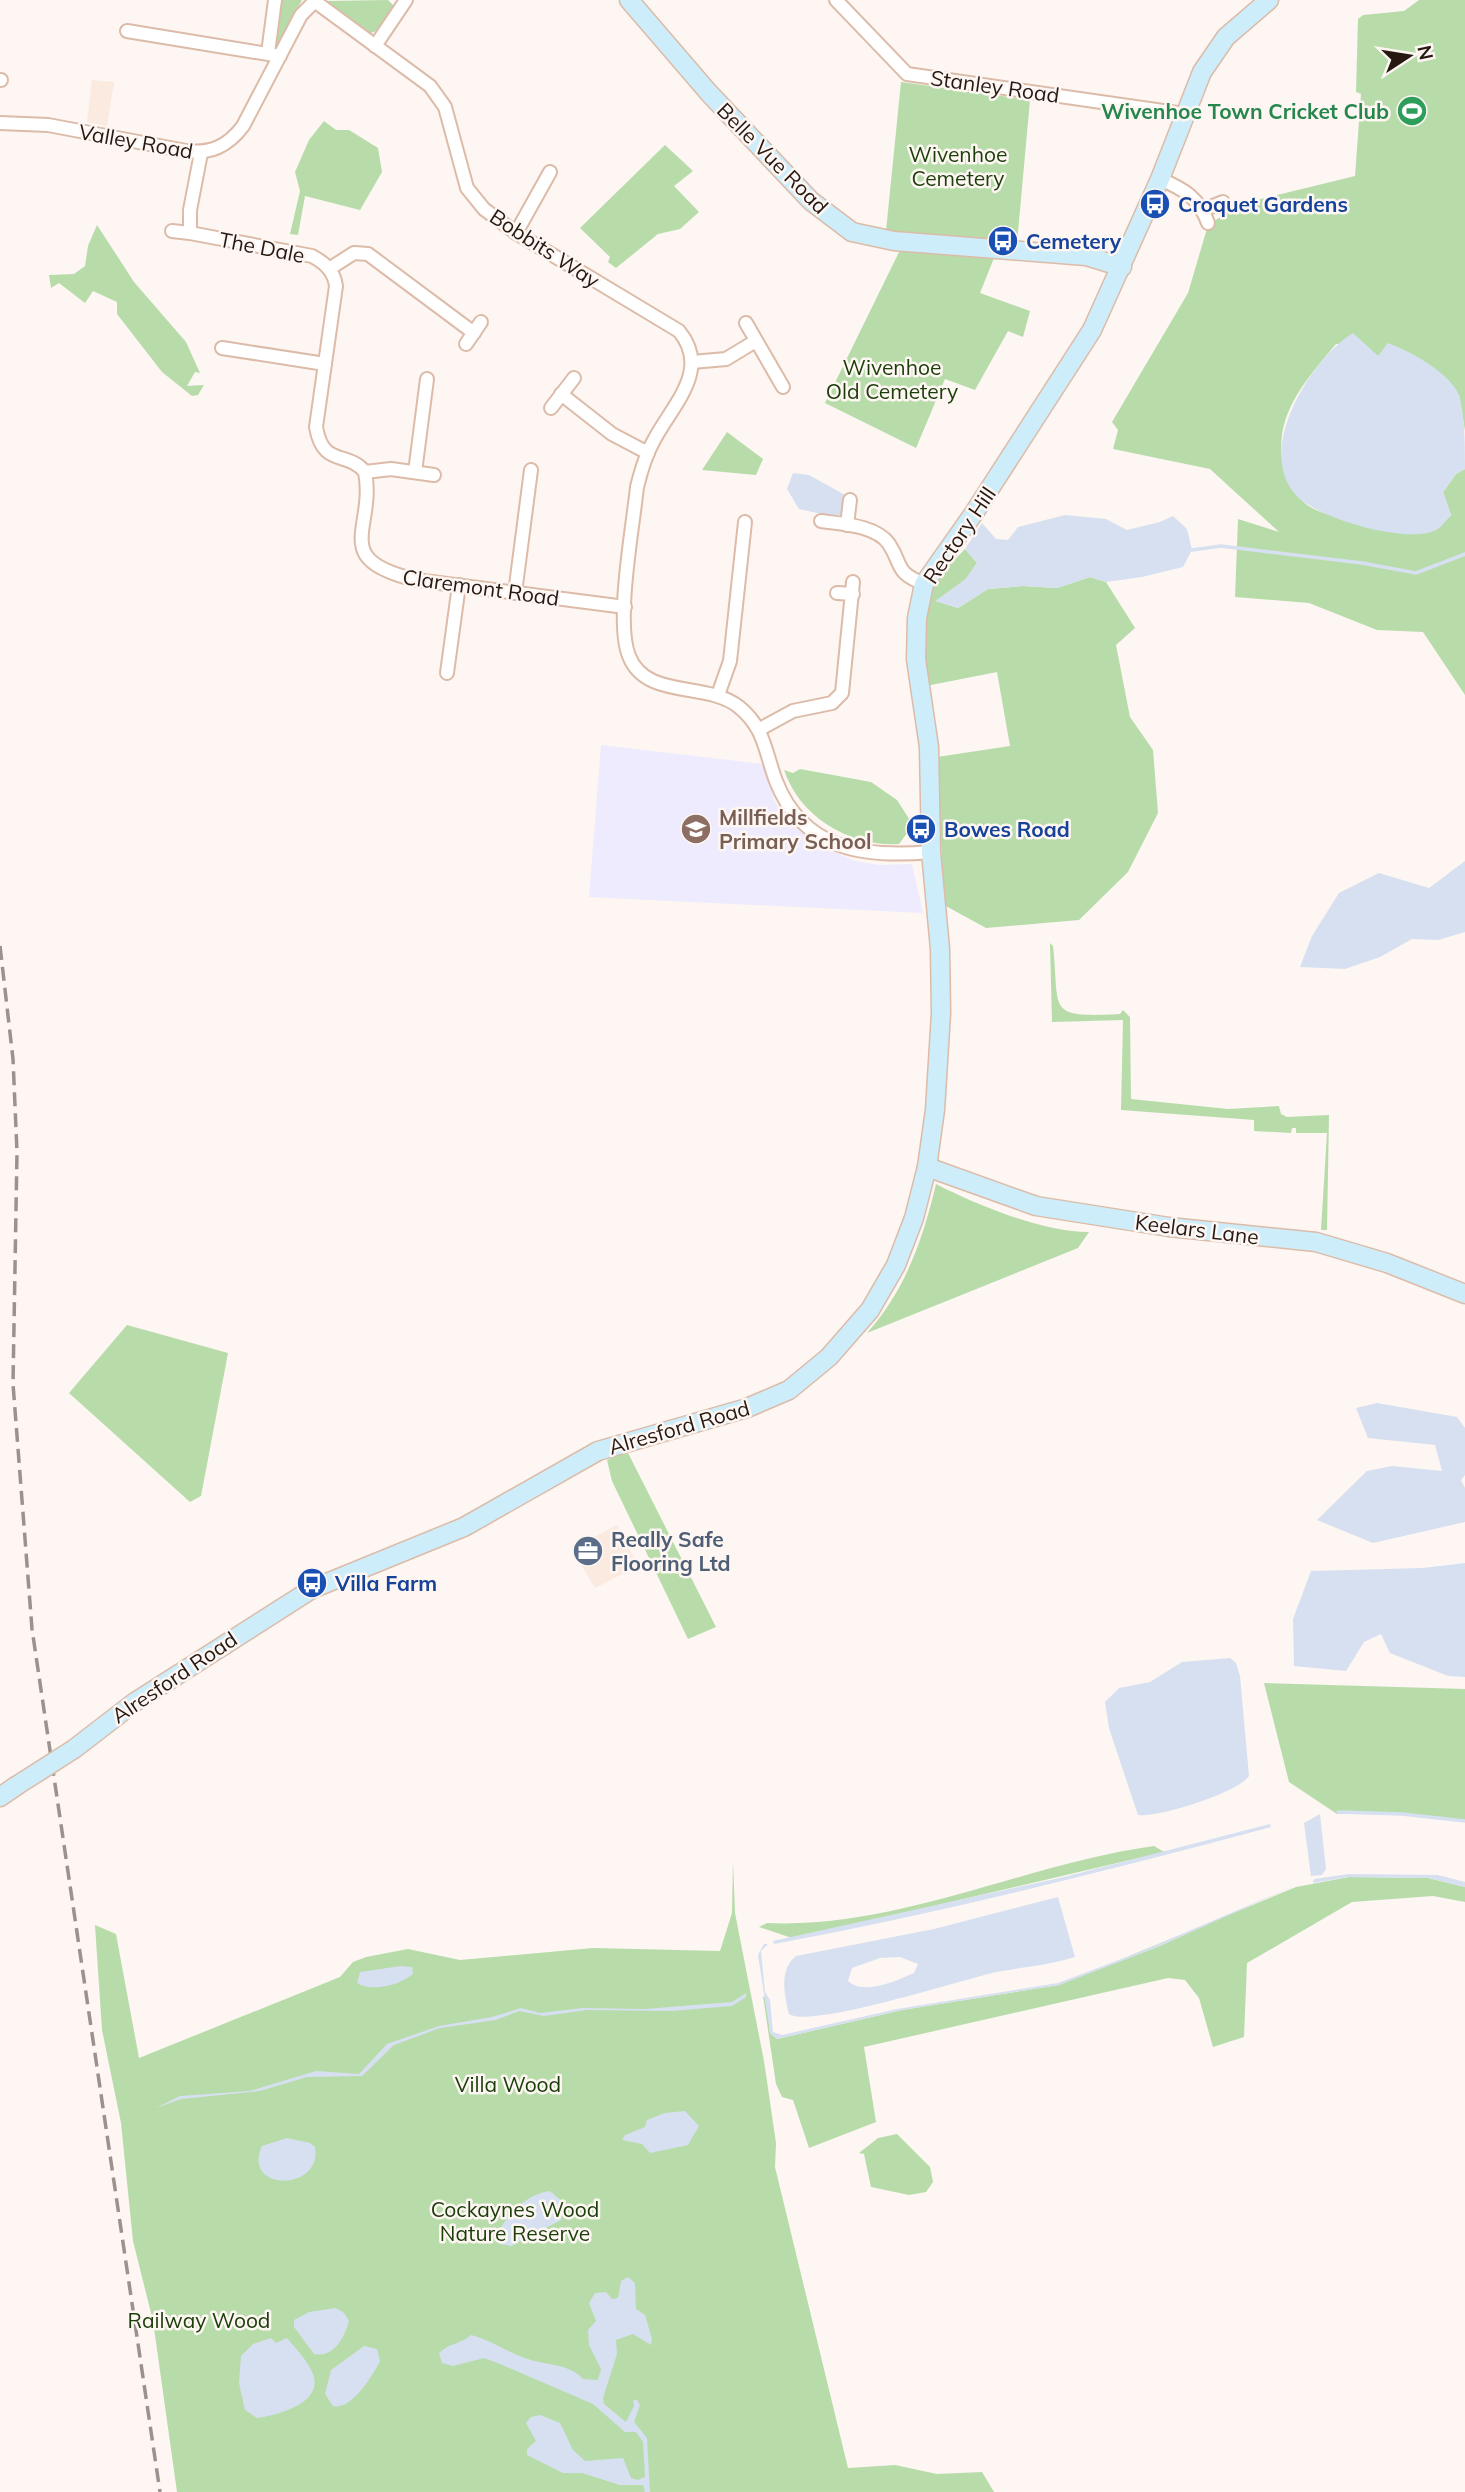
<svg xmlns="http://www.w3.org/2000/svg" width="1465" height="2492" viewBox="0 0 1465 2492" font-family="Mulish,sans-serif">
  <rect width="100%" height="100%" fill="#fdf6f2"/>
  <g fill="#faeae0">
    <polygon points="92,80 114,82 107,126 87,122"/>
    <polygon points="617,1525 638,1566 595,1588 572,1549"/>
  </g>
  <polygon fill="#edebfd" points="601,745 763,764 775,802 791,824 821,846 855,861 879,865 912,864 923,913 589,897"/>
  <g fill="#b7dcaa">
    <polygon points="279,0 302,0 275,49 274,47"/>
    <polygon points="388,0 395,7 380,29 371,33 326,1"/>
    <path d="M1419,0h46v431l-6,-36 -81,-39 -16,-13 -26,1c-19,23 -44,50 -52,81 -9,33 4,78 40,88 35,11 76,12 112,17l15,-15 -8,-23 13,-18 9,-5v226l-42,-63 -46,-2 -68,-27 -74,-6 3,-78 41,13 -69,-63 -97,-20 5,-19 -6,-8 76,-129 20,-68 32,-21 115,-28 6,-82 -5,-2 2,-73 5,-4 41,-4z"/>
    <polygon points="901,82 1030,100 1017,243 886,231"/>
    <polygon points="324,121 336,130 349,130 378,148 382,172 360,210 305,196 298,235 290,234 300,191 295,172 309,140"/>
    <polygon points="665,145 693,171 674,186 699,212 680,229 658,234 616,268 608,262 610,257 580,228"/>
    <polygon points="97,225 134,282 186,342 200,373 195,372 187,386 204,385 198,395 192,396 162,372 117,314 117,302 93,291 85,303 59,283 51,288 49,275 74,274 85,266 88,246"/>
    <polygon points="902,246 996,253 980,293 1030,311 1023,337 1008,331 975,390 945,379 916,448 825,403"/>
    <polygon points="727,432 763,459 756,475 702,470"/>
    <polygon points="965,549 977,563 966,579 936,601 958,608 988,589 1023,586 1057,588 1090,577 1106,582 1135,628 1116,645 1130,717 1153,750 1158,813 1128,872 1079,920 986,928 944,905 937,757 1010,746 997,672 926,686 920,650 930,585"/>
    <path d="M800,769l71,13 26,18 16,25 -14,19c-48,3 -99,-26 -115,-74l9,3z"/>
    <path d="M1050,943l3,3c7,65 -8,72 67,68l3,-4 7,7 1,82 97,10 51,-3 2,8 6,3 42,-2 -2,115h-6l6,-97h-31v-5h-4l-1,5 -37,-2v-11l-133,-10 2,-90 -71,2z"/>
    <path d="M936,1184c41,21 106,48 153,48l-11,16 -211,85c38,-42 56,-94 69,-149z"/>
    <polygon points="127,1325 228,1353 201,1496 190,1502 69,1393"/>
    <polygon points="627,1451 716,1627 688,1639 612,1481 607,1460"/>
    <polygon points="1264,1683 1465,1689 1465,1821 1402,1814 1337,1814 1289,1782"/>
    <path d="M1154,1846l10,6 -337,79 -35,7 -33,-11 8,-4c132,6 257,-59 387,-77z"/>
    <polygon points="733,1861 735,1913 764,2061 776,2143 775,2167 848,2468 895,2465 937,2474 982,2472 994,2492 177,2492 153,2321 133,2241 121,2123 102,2030 95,1925 116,1934 139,2058 340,1977 353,1962 366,1957 408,1949 460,1960 593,1948 720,1951 732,1913"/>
    <polygon points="1349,1877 1428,1878 1465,1887 1465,1902 1433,1896 1352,1902 1247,1963 1244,2037 1213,2047 1199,1998 1185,1980 1168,1978 864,2047 876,2122 809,2148 793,2100 782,2097 776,2084 763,1996 767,1999 770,2033 777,2039 902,2010 1059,1985 1296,1887"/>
    <polygon points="897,2134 930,2167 933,2182 926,2192 909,2195 871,2187 864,2154 859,2153 878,2138"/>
  </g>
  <g fill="#d7e0f0" fill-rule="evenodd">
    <path d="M1353,333l25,23 10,-13c22,8 65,31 72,55 5,23 5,48 5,71l-9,5 -13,18 8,23c-4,4 -10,13 -15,15 -28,15 -121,-12 -141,-36 -40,-46 17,-136 58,-161z"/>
    <polygon points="793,473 809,475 845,495 842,514 835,517 799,509 787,489"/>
    <polygon points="1065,515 1106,519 1127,530 1160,522 1173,516 1187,529 1192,550 1183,567 1142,577 1106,582 1090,577 1057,588 1023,586 988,589 958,608 935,601 966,579 977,563 965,549 982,523 996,539 1008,540 1018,527"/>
    <polygon points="1465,861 1465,932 1438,940 1412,939 1380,957 1345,969 1300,967 1312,936 1339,893 1379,873 1429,888"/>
    <polygon points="1377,1403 1457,1417 1465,1428 1465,1475 1461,1480 1465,1488 1465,1522 1373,1543 1317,1520 1367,1471 1392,1466 1442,1471 1435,1445 1368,1438 1356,1408"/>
    <polygon points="1465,1563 1465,1677 1448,1676 1390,1653 1381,1634 1364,1642 1346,1671 1294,1666 1293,1619 1311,1571 1423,1568"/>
    <path d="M1230,1658l6,5 4,13 9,100c-11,17 -92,42 -111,39l-29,-87 -4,-26 14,-14 31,-6 32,-20z"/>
    <polygon points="1320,1814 1326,1869 1322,1875 1311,1876 1304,1823"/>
    <path d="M1270,1824l1,3c-164,44 -330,86 -497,117l-1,-3 291,-64z"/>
    <polygon points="1349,1874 1438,1875 1465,1882 1465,1887 1428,1878 1349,1877 1313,1883 1314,1879"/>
    <polygon points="1296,1885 1158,1947 1059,1985 902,2010 777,2039 770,2033 758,1955 764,1944 768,1944 761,1951 765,1992 770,2000 773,2032 782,2035 897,2009 1058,1983 1140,1952"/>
    <path d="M1058,1897l17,60c-25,8 -52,10 -79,15 -31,7 -187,57 -207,42 -5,-19 -10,-45 7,-58l138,-27zM900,1957l18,7 -4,9c-16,7 -50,23 -66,8l4,-13 28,-10z"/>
    <path d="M401,1966l11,1 1,7c-15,12 -41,18 -56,9l3,-11z"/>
    <polygon points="746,1993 746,1997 732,2006 672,2011 587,2010 544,2016 519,2011 496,2020 440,2028 394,2045 362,2076 307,2077 260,2091 181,2099 156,2108 180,2096 250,2091 316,2071 359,2074 387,2044 439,2026 492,2017 521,2008 540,2013 583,2008 645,2009 732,2002"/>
    <polygon points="685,2111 699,2126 688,2145 650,2153 642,2144 622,2140 625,2135 645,2127 647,2120 665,2113"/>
    <path d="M287,2138l23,5 5,4c8,45 -74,45 -53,-1z"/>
    <path d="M550,2191l14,12 -3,17 -50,26 -11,-2 -3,-10c11,-20 29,-40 53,-43z"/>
    <path d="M628,2277l7,6 1,26 9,6 7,24 -1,6 -18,-11 -17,6 1,14 -14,44 1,6 22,18 8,-16 -1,-6h4l3,5 -6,17 13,16 3,54h-5l-2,-7h-23l-38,-12h-19l-36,-18v-6l9,-8 -10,-18 5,-6 9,-2 20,8 13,27 12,11 38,-3 8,20 7,2 7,-3 -2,-35 -7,-10h-11l-32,-28 -93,-40 -16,-6 -31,8 -11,-3 -3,-10c10,-10 22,-9 32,-18 19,5 33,15 51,22 21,9 46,5 61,22l15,1 3,-11 -12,-24 -1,-15 8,-9 -7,-18 6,-10 11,-1 6,7 6,-1 3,-17z"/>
    <path d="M336,2308l8,5 5,8c-5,17 -15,37 -35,33l-20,-27v-7l15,-8z"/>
    <path d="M271,2338l5,5 11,-5c9,11 21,23 26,36 11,29 -36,41 -56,44l-12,-8 -6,-27 2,-27 12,-12z"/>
    <path d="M364,2346l13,3 3,12c-7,14 -29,50 -47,45l-8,-12 6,-24z"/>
  </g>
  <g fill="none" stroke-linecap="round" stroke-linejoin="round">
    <g stroke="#d7e0f0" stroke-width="3.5">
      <polyline points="1192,550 1221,546 1362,563 1416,573 1465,554"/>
      <polyline points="1338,1812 1402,1814 1465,1821"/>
    </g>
    <g stroke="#dcbba8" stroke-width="16">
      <g id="street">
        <path d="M313,0l117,86 15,21 22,81 17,21 32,24 163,98c33,40 -8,75 -26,111 -8,14 -12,29 -16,45 -4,40 -22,135 -8,169 17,44 78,25 110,51 26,21 26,45 37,74 27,70 90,77 155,71"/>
        <polyline points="836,0 907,74 1184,114"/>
        <polyline points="127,31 280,56"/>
        <polyline points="375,46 406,0"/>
        <polyline points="268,53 275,0"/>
        <polyline points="0,80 1,80"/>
        <path d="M0,123l48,2 138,26c25,3 42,-5 57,-25l58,-111 13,-13"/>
        <path d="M201,153l-11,57v23l122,23c13,7 22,15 24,30l-20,141c7,41 31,23 49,45 11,57 -37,87 51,108l209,27"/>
        <path d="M1160,179c24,10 39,19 48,44"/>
        <polyline points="1203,210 1223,202"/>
        <polyline points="172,231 190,233"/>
        <polyline points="516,233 550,172"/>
        <polyline points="329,269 354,253 368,254 474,333"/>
        <polyline points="746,323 783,387"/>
        <polyline points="466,344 481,322"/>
        <polyline points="222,348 325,364"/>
        <polyline points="692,362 726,359 754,342"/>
        <polyline points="561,394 612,434 648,453"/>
        <polyline points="551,408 574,378"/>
        <polyline points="365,472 391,469 434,475"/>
        <polyline points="415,472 427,379"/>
        <path d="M821,521c20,3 55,4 68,23 14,21 5,28 35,40"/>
        <polyline points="847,525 850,500"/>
        <polyline points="515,593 531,470"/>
        <polyline points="837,593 853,594"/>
        <polyline points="447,673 459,585"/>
        <polyline points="718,695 730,661 745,522"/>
        <polyline points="760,729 793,711 832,703 842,693 853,582"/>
      </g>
    </g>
    <g stroke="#dcbba8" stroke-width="21">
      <g id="secondary">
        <polyline points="629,0 709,93 811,201 852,232 894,241 1086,256 1122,267"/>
        <polyline points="927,1167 1036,1206 1169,1227 1316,1242 1387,1263 1465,1294"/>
        <polyline points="74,1749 135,1702 312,1589 464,1527 598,1451 747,1408 789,1390 829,1357 870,1310 896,1265 914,1218 927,1167 935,1110 941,1013 940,949 931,852 929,747 916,659 917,618 924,584 974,513 1092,330 1160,179 1202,72 1226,37 1269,0"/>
        <polyline points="0,1797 16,1786"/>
      </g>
    </g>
    <use href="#street" stroke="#fff" stroke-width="12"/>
    <use href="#secondary" stroke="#ceedfa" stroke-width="18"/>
    <polyline stroke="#9b928d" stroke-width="3.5" stroke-dasharray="14 7" stroke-linecap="butt" points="0,946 13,1059 17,1152 13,1384 32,1629 160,2492"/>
    <g stroke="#dcbba8" stroke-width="21" stroke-linecap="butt">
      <polyline id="secondary-bridge" points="16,1786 74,1749"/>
    </g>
    <use href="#secondary-bridge" stroke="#ceedfa" stroke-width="18"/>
  </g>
  <defs>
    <g id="stadium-disc" transform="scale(1.575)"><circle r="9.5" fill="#2e9e5b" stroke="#fdf6f2"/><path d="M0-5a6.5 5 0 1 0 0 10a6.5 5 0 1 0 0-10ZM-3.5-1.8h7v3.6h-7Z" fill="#fff"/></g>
    <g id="bus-disc" transform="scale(1.575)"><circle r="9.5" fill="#1a4fb4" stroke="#fdf6f2"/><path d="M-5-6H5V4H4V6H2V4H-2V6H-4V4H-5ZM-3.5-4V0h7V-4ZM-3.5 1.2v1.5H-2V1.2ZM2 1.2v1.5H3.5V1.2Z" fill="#fff"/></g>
    <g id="school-disc" transform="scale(1.575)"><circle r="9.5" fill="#8d6e63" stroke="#fdf6f2"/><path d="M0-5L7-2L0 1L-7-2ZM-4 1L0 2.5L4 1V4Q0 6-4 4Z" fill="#fff"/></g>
    <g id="office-disc" transform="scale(1.575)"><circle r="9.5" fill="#5c6f8a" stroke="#fdf6f2"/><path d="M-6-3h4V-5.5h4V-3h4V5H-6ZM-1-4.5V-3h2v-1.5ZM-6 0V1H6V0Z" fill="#fff"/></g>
  </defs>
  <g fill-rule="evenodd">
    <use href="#stadium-disc" x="1412" y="111"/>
    <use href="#bus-disc" x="1155" y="204"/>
    <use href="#bus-disc" x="1003" y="241"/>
    <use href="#school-disc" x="696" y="829"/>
    <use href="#bus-disc" x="921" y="829"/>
    <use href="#office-disc" x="588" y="1551"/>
    <use href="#bus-disc" x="312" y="1583"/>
  </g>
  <g text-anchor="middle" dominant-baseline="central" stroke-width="5" stroke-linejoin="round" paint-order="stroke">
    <g font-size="21" fill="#251912" stroke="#fdf6f2">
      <text transform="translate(995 86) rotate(8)">Stanley Road</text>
      <text transform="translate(136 141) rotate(10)">Valley Road</text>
      <text transform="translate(773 158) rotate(45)">Belle Vue Road</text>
      <text transform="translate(262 247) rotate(11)">The Dale</text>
      <text transform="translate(545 248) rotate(33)">Bobbits Way</text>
      <text transform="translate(959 535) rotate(-56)">Rectory Hill</text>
      <text transform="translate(481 587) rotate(8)">Claremont Road</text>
      <text transform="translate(1197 1229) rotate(7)">Keelars Lane</text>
      <text transform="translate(679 1427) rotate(-16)">Alresford Road</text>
      <text transform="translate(174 1677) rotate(-34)">Alresford Road</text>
    </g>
    <g font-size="21" font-weight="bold" fill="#27864d" stroke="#fdf6f2" text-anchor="end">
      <text x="1389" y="111">Wivenhoe Town Cricket Club</text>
    </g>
    <g font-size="21" fill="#1a3d09" stroke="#fdf6f2">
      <text x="958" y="154">Wivenhoe<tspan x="958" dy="24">Cemetery</tspan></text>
      <text x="892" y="367">Wivenhoe<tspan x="892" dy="24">Old Cemetery</tspan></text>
      <text x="508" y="2084">Villa Wood</text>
      <text x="515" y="2209">Cockaynes Wood<tspan x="515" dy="24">Nature Reserve</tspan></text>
      <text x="199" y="2320">Railway Wood</text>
    </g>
    <g font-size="21" font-weight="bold" fill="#164399" stroke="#fdf6f2" text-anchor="start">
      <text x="1178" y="204">Croquet Gardens</text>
      <text x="1026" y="241">Cemetery</text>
      <text x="944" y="829">Bowes Road</text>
      <text x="335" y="1583">Villa Farm</text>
    </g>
    <g font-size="21" font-weight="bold" fill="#785e54" stroke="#fdf6f2" text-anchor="start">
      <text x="719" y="817">Millfields<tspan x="719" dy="24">Primary School</tspan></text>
    </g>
    <g font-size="21" font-weight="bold" fill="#4e5e75" stroke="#fdf6f2" text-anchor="start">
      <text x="611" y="1539">Really Safe<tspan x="611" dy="24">Flooring Ltd</tspan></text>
    </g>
  </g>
  <g transform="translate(1409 56) rotate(78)" stroke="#fdf6f2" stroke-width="5" paint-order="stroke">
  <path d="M0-5L12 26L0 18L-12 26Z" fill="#251912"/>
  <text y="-10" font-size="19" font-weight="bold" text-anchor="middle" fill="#251912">N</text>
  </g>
</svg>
